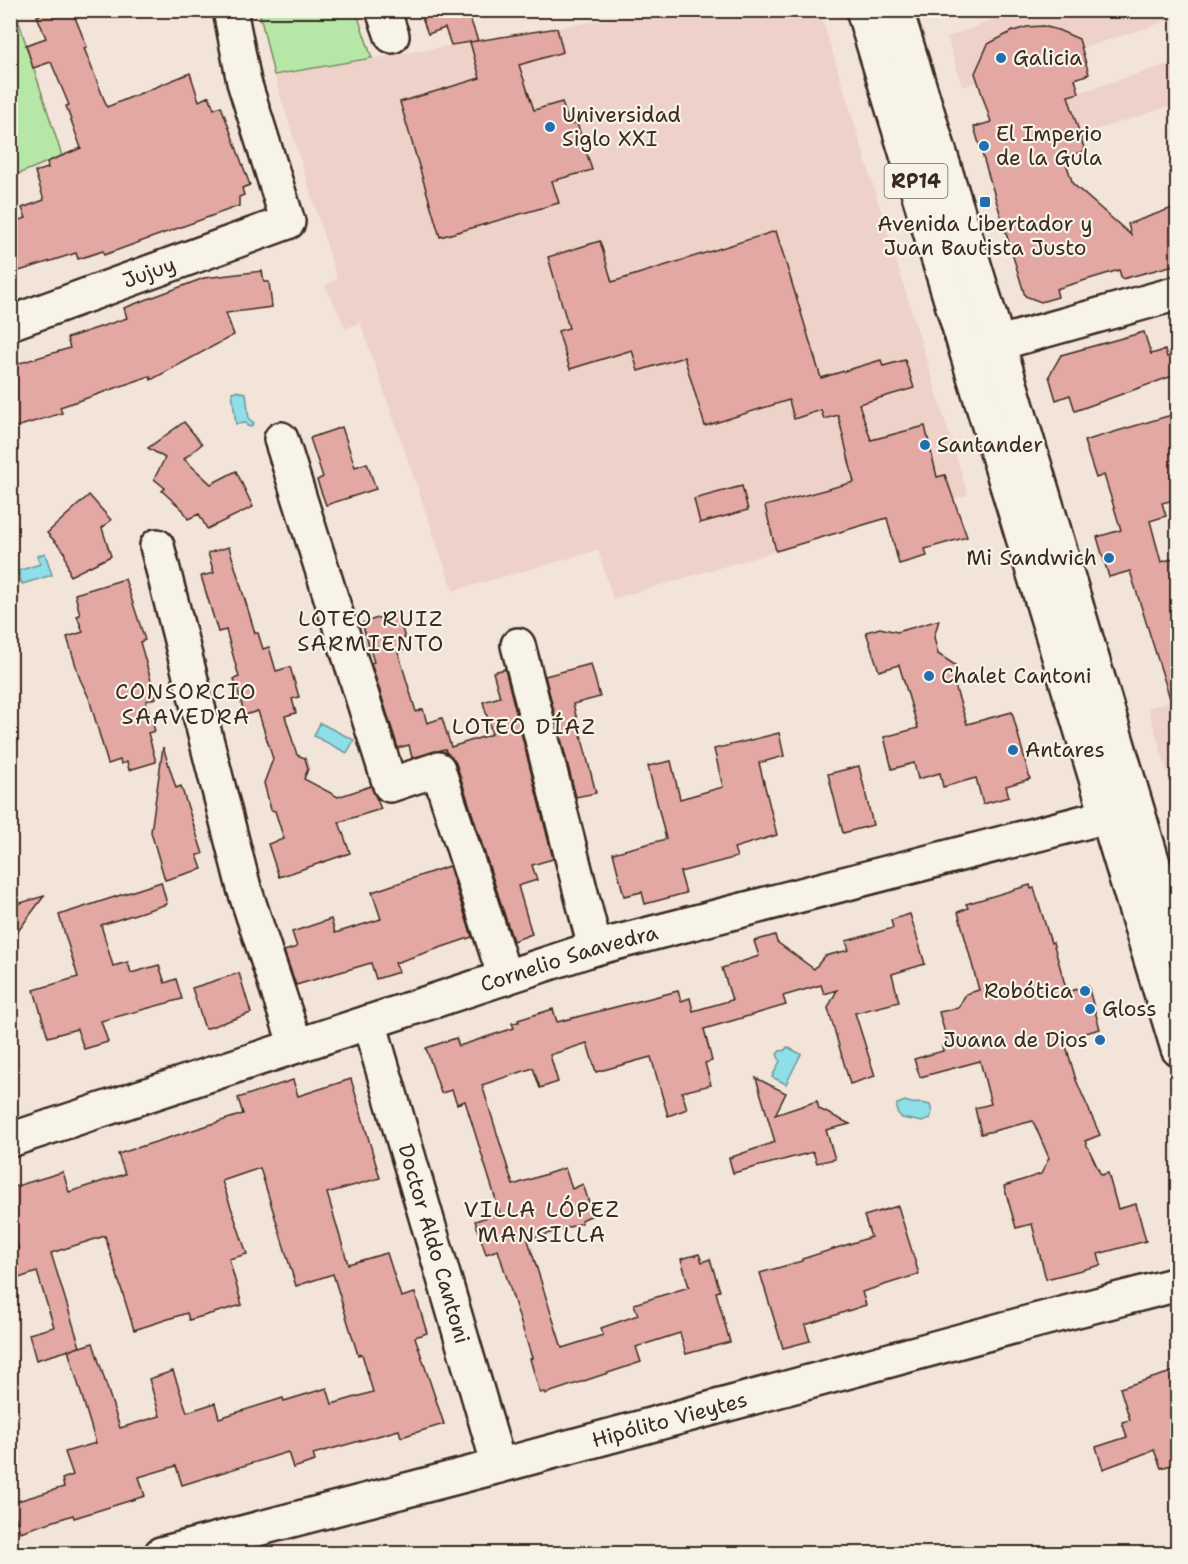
<svg xmlns="http://www.w3.org/2000/svg" width="1188" height="1564" viewBox="0 0 1188 1564" font-family="'Shantell Sans',sans-serif">
  <rect width="100%" height="100%" fill="#f3e4da"/>
  <filter id="ink" filterUnits="userSpaceOnUse"><feTurbulence type="fractalNoise" baseFrequency=".0167" numOctaves="2"/><feDisplacementMap in="SourceGraphic" scale="12" xChannelSelector="R" yChannelSelector="G"/><feConvolveMatrix kernelMatrix="1 2 1 2 8 2 1 2 1" color-interpolation-filters="sRGB"/></filter>
  <g filter="url(#ink)">
    <g fill="#eed2ca">
      <polygon points="656,11 820,11 968,495 613,599 598,550 453,591 360,322 346,329 325,286 337,279 274,75"/>
      <polygon points="1017,11 1177,11 1177,18 962,87 947,37"/>
      <polygon points="1177,61 1177,104 986,165 974,127"/>
      <polygon points="1177,699 1178,794 1174,795 1148,708"/>
    </g>
    <g fill="#b7e7a6" stroke="#798862" stroke-width="1.5">
      <polygon points="15,10 62,156 11,177 10,11"/>
      <polygon points="259,11 356,11 372,58 274,75"/>
    </g>
    <g fill="#8edfe8" stroke="#6d9797" stroke-width="1.5">
      <polygon points="235,391 246,393 249,419 254,423 251,427 247,426 246,423 236,424 232,392"/>
      <polygon points="45,553 52,575 22,584 18,571 40,564 37,556"/>
      <polygon points="320,723 354,740 347,753 314,736"/>
      <polygon points="787,1047 801,1054 786,1084 772,1077 780,1061 777,1054 780,1051 785,1050"/>
      <path d="M905,1101c10,5 17,0 25,4l2,7 -2,7 -8,3 -20,-4 -5,-6v-8z"/>
    </g>
    <g fill="#e3a8a4" stroke="#3b2a1e" stroke-width="1.5" fill-rule="evenodd">
      <polygon points="39,10 72,10 87,47 84,48 107,107 190,73 199,101 209,96 214,109 221,106 250,185 242,188 244,195 239,197 239,206 104,255 103,251 78,259 76,253 10,274 10,223 26,218 22,208 44,200 35,172 48,168 47,162 81,148 66,106 69,105 51,62 33,68 26,45 46,38 37,16 40,15"/>
      <polygon points="419,10 485,10 486,13 470,18 478,41 451,45 445,28 428,34"/>
      <polygon points="1043,26 1058,30 1079,39 1089,74 1075,79 1079,93 1068,96 1085,151 1064,157 1073,184 1131,235 1128,224 1178,206 1178,264 1122,279 1119,270 1056,289 1058,297 1041,302 1025,296 974,127 991,122 975,73 988,44 1013,31 1027,27"/>
      <polygon points="557,28 563,52 519,65 534,110 562,102 569,125 577,123 592,170 552,181 559,203 440,237 400,102 480,78 470,42"/>
      <polygon points="776,231 821,378 881,360 883,366 905,360 914,388 859,404 871,440 925,426 937,477 945,475 967,537 925,549 927,556 899,564 887,518 776,551 765,506 854,482 838,415 824,419 821,410 794,419 789,400 705,426 684,357 638,371 632,350 570,369 558,331 569,328 548,257 600,241 612,282"/>
      <polygon points="262,271 264,282 269,282 272,307 226,313 234,335 151,380 150,376 87,398 60,407 62,413 10,429 10,366 70,348 67,338 127,318 124,308 204,278"/>
      <polygon points="1144,332 1151,354 1165,350 1167,357 1178,354 1178,374 1075,411 1070,395 1056,400 1049,376 1061,355"/>
      <polygon points="1178,413 1178,499 1162,503 1166,516 1150,521 1161,562 1178,557 1178,707 1173,708 1130,571 1109,577 1097,537 1121,530 1104,475 1096,478 1084,441"/>
      <polygon points="184,422 202,444 184,459 211,484 236,471 253,507 207,529 199,514 188,519 183,510 162,491 165,488 154,479 165,458 148,448"/>
      <polygon points="342,427 355,467 367,463 376,489 326,505 317,480 323,477 310,438"/>
      <polygon points="742,486 748,510 700,523 694,499"/>
      <polygon points="89,495 111,520 102,528 111,556 70,576 64,551 47,533"/>
      <polygon points="229,547 255,633 258,633 263,649 269,647 276,671 290,667 299,697 292,699 296,713 285,716 297,755 305,758 308,769 304,779 338,797 371,786 381,809 339,822 350,853 279,877 268,844 284,839 275,811 271,810 264,783 273,759 258,711 245,715 234,679 239,677 226,630 218,632 201,576 214,573 208,553"/>
      <polygon points="125,579 145,640 140,642 156,698 146,701 155,731 148,733 156,762 129,770 127,762 121,764 120,760 108,764 89,698 80,679 67,637 83,632 77,616 80,615 75,594"/>
      <polygon points="397,612 405,638 401,640 404,650 398,652 416,712 423,709 427,723 442,718 451,747 492,734 483,702 500,697 493,672 505,669 553,859 532,865 537,880 518,886 532,934 513,941 456,763 451,756 447,753 445,749 412,758 409,745 398,748 371,663 374,662 362,623"/>
      <polygon points="939,620 934,637 938,654 955,665 960,681 954,683 967,724 1012,712 1030,779 1006,786 1009,797 983,804 976,778 943,787 940,773 918,779 914,763 892,769 884,737 918,728 899,665 879,671 866,632 880,628 897,632"/>
      <polygon points="591,664 600,697 573,704 596,793 576,797 545,676"/>
      <polygon points="779,733 784,756 759,763 777,835 734,848 737,857 680,872 686,893 645,904 642,892 624,896 613,853 666,839 648,766 671,761 680,799 723,787 714,749"/>
      <polygon points="163,747 176,788 181,786 203,854 197,855 202,869 165,880 151,832"/>
      <polygon points="859,766 873,825 843,833 828,774"/>
      <polygon points="449,866 472,937 395,963 399,972 376,979 371,963 296,985 284,951 297,947 292,932 331,919 335,933 381,919 372,892"/>
      <polygon points="161,882 167,904 101,925 113,966 128,962 131,973 159,965 165,983 176,979 182,999 101,1021 108,1042 84,1049 77,1029 48,1037 34,990 78,977 59,915"/>
      <polygon points="1030,885 1031,889 1034,888 1051,943 1053,942 1067,992 1088,986 1100,1029 1064,1039 1076,1080 1100,1135 1085,1141 1101,1175 1108,1173 1118,1209 1136,1204 1146,1241 1098,1254 1101,1265 1046,1279 1032,1224 1016,1228 1004,1186 1041,1174 1049,1158 1033,1121 981,1134 975,1108 991,1104 980,1061 920,1077 914,1059 943,1051 942,1046 948,1044 939,1012 958,1008 966,994 979,990 958,912 968,908 966,904"/>
      <polygon points="44,896 10,942 10,906"/>
      <polygon points="910,914 925,964 892,974 899,1002 855,1013 875,1076 850,1084 828,1008 837,990 824,994 821,985 783,996 786,1005 704,1029 712,1061 705,1063 711,1085 682,1092 687,1109 668,1116 651,1057 596,1072 587,1043 550,1055 558,1082 540,1088 533,1068 482,1085 513,1185 565,1168 572,1189 583,1184 593,1215 581,1220 582,1223 528,1240 562,1348 603,1335 601,1328 638,1315 634,1304 689,1287 681,1259 699,1254 702,1262 710,1259 720,1291 716,1292 730,1342 686,1354 680,1333 636,1347 641,1362 545,1394 545,1392 540,1393 530,1359 532,1358 498,1250 486,1254 475,1221 500,1213 465,1101 457,1104 452,1090 441,1093 426,1048 456,1038 459,1046 514,1028 512,1023 519,1022 518,1020 553,1009 557,1022 678,991 681,1001 690,998 693,1011 732,1000 722,968 759,956 754,941 775,935 777,942 814,969 825,956 849,950 846,941 893,928 891,920"/>
      <polygon points="239,973 251,1013 205,1029 192,988"/>
      <polygon points="756,1078 786,1093 775,1115 817,1101 819,1109 850,1124 826,1130 835,1159 817,1163 813,1152 733,1173 729,1158 775,1142"/>
      <path d="M351,1079l29,99 -53,15 21,71 39,-11 14,44 14,-4 12,40 -12,4 29,87 -43,13 -2,-7 -68,19 -18,5 2,7 -22,7 -5,-16 -106,33 -6,-19 -37,11 6,19 -71,22 -1,-3 -53,17 -9,-29 53,-16 -2,-8 11,-4 -8,-23 31,-9 -28,-93 12,-3 -44,13 -7,-26 25,-7 -17,-55 -27,9v-28l9,-3 -9,-29v-33l53,-16 6,20 56,-18 -7,-20 125,-40 -5,-16 55,-18 5,16zM260,1168l36,118 37,-12 25,81 4,-1 11,38 -41,12 -5,-16 -43,13 -1,-3 -64,20 -4,-15 -28,9 -14,-41 -24,8 11,37 -40,12 -27,-85 -13,4 -29,-94 54,-17 29,94 53,-17 2,7 53,-15 -13,-46 18,-5 -25,-73z"/>
      <polygon points="898,1206 919,1274 862,1292 866,1305 805,1325 810,1341 783,1348 760,1273 802,1261 802,1259 871,1237 864,1216"/>
      <polygon points="1178,1370 1178,1463 1161,1468 1154,1450 1103,1469 1096,1447 1127,1437 1122,1422 1130,1420 1120,1388"/>
    </g>
    <g fill="none" stroke-linecap="round" stroke-linejoin="round">
      <g stroke="#3b2a1e" stroke-width="38">
        <g id="minor">
          <polyline points="383,10 392,36"/>
          <path id="s1" d="M10,323l278,-101 -44,-140 -14,-72"/>
          <polyline points="971,351 1178,293"/>
          <polyline points="281,439 390,785 438,769 505,978"/>
          <polyline points="157,546 244,888 296,1046"/>
          <polyline points="518,645 595,948"/>
          <path id="s2" d="M369,1022l130,444"/>
          <path id="s3" d="M10,1140l585,-192 540,-139"/>
          <path id="s4" d="M161,1554l338,-88 524,-142 155,-40"/>
        </g>
      </g>
      <g stroke="#3b2a1e" stroke-width="38">
        <g id="major">
          <path d="M863,10c107,346 213,692 315,1039"/>
          <polyline points="896,10 998,343 1178,947"/>
        </g>
      </g>
      <use href="#minor" stroke="#f7f3e8" stroke-width="33"/>
      <use href="#major" stroke="#f7f3e8" stroke-width="33"/>
    </g>
  </g>
  <g fill="#1f6fb2" stroke="#f7f3e8" stroke-width="2">
    <circle cx="1001" cy="58" r="6"/>
    <circle cx="550" cy="127" r="6"/>
    <circle cx="984" cy="146" r="6"/>
    <rect x="979" y="196" width="12" height="12" rx="3"/>
    <circle cx="925" cy="445" r="6"/>
    <circle cx="1109" cy="558" r="6"/>
    <circle cx="929" cy="676" r="6"/>
    <circle cx="1013" cy="750" r="6"/>
    <circle cx="1085" cy="991" r="6"/>
    <circle cx="1090" cy="1009" r="6"/>
    <circle cx="1100" cy="1040" r="6"/>
  </g>
  <g text-anchor="middle" dominant-baseline="central" stroke-width="4.5" stroke-linejoin="round" paint-order="stroke">
    <rect fill="#f7f3e8" stroke="#73665b" stroke-width="1.5" x="884.5" y="164" width="63" height="34" rx="4.5"/>
    <g font-size="20" font-weight="bold" fill="#3b2a1e">
      <text x="916" y="181">RP14</text>
    </g>
    <g font-size="21" fill="#3b2a1e" stroke="#f7f3e8" text-anchor="start">
      <text x="1013" y="58">Galicia</text>
      <text x="562" y="115">Universidad<tspan x="562" dy="24">Siglo XXI</tspan></text>
      <text x="996" y="134">El Imperio<tspan x="996" dy="24">de la Gula</tspan></text>
      <text x="985" y="224" text-anchor="middle">Avenida Libertador y<tspan x="985" dy="24">Juan Bautista Justo</tspan></text>
      <text x="937" y="445">Santander</text>
      <text x="1097" y="558" text-anchor="end">Mi Sandwich</text>
      <text x="941" y="676">Chalet Cantoni</text>
      <text x="1025" y="750">Antares</text>
      <text x="1073" y="991" text-anchor="end">Robótica</text>
      <text x="1102" y="1009">Gloss</text>
      <text x="1088" y="1040" text-anchor="end">Juana de Dios</text>
    </g>
    <g font-size="21" fill="#3b2a1e" stroke="#f7f3e8">
      <text stroke="none"><textPath href="#s1" startOffset="148">Jujuy</textPath></text>
      <text stroke="none"><textPath href="#s3" startOffset="588">Cornelio Saavedra</textPath></text>
      <text stroke="none"><textPath href="#s2" startOffset="231">Doctor Aldo Cantoni</textPath></text>
      <text stroke="none"><textPath href="#s4" startOffset="526">Hipólito Vieytes</textPath></text>
    </g>
    <g font-size="22" letter-spacing="1.5" fill="#3b2a1e" stroke="#f7f3e8">
      <text x="371" y="618">LOTEO RUIZ<tspan x="371" dy="25">SARMIENTO</tspan></text>
      <text x="186" y="691">CONSORCIO<tspan x="186" dy="25">SAAVEDRA</tspan></text>
      <text x="524" y="726">LOTEO DÍAZ</text>
      <text x="542" y="1209">VILLA LÓPEZ<tspan x="542" dy="25">MANSILLA</tspan></text>
    </g>
  </g>
  <rect width="1188" height="1564" fill="none" stroke="#f7f3e8" stroke-width="36"/>
  <rect x="18" y="18" width="1152" height="1528" fill="none" stroke="#3b2a1e" stroke-width="2" filter="url(#ink)"/>
</svg>
